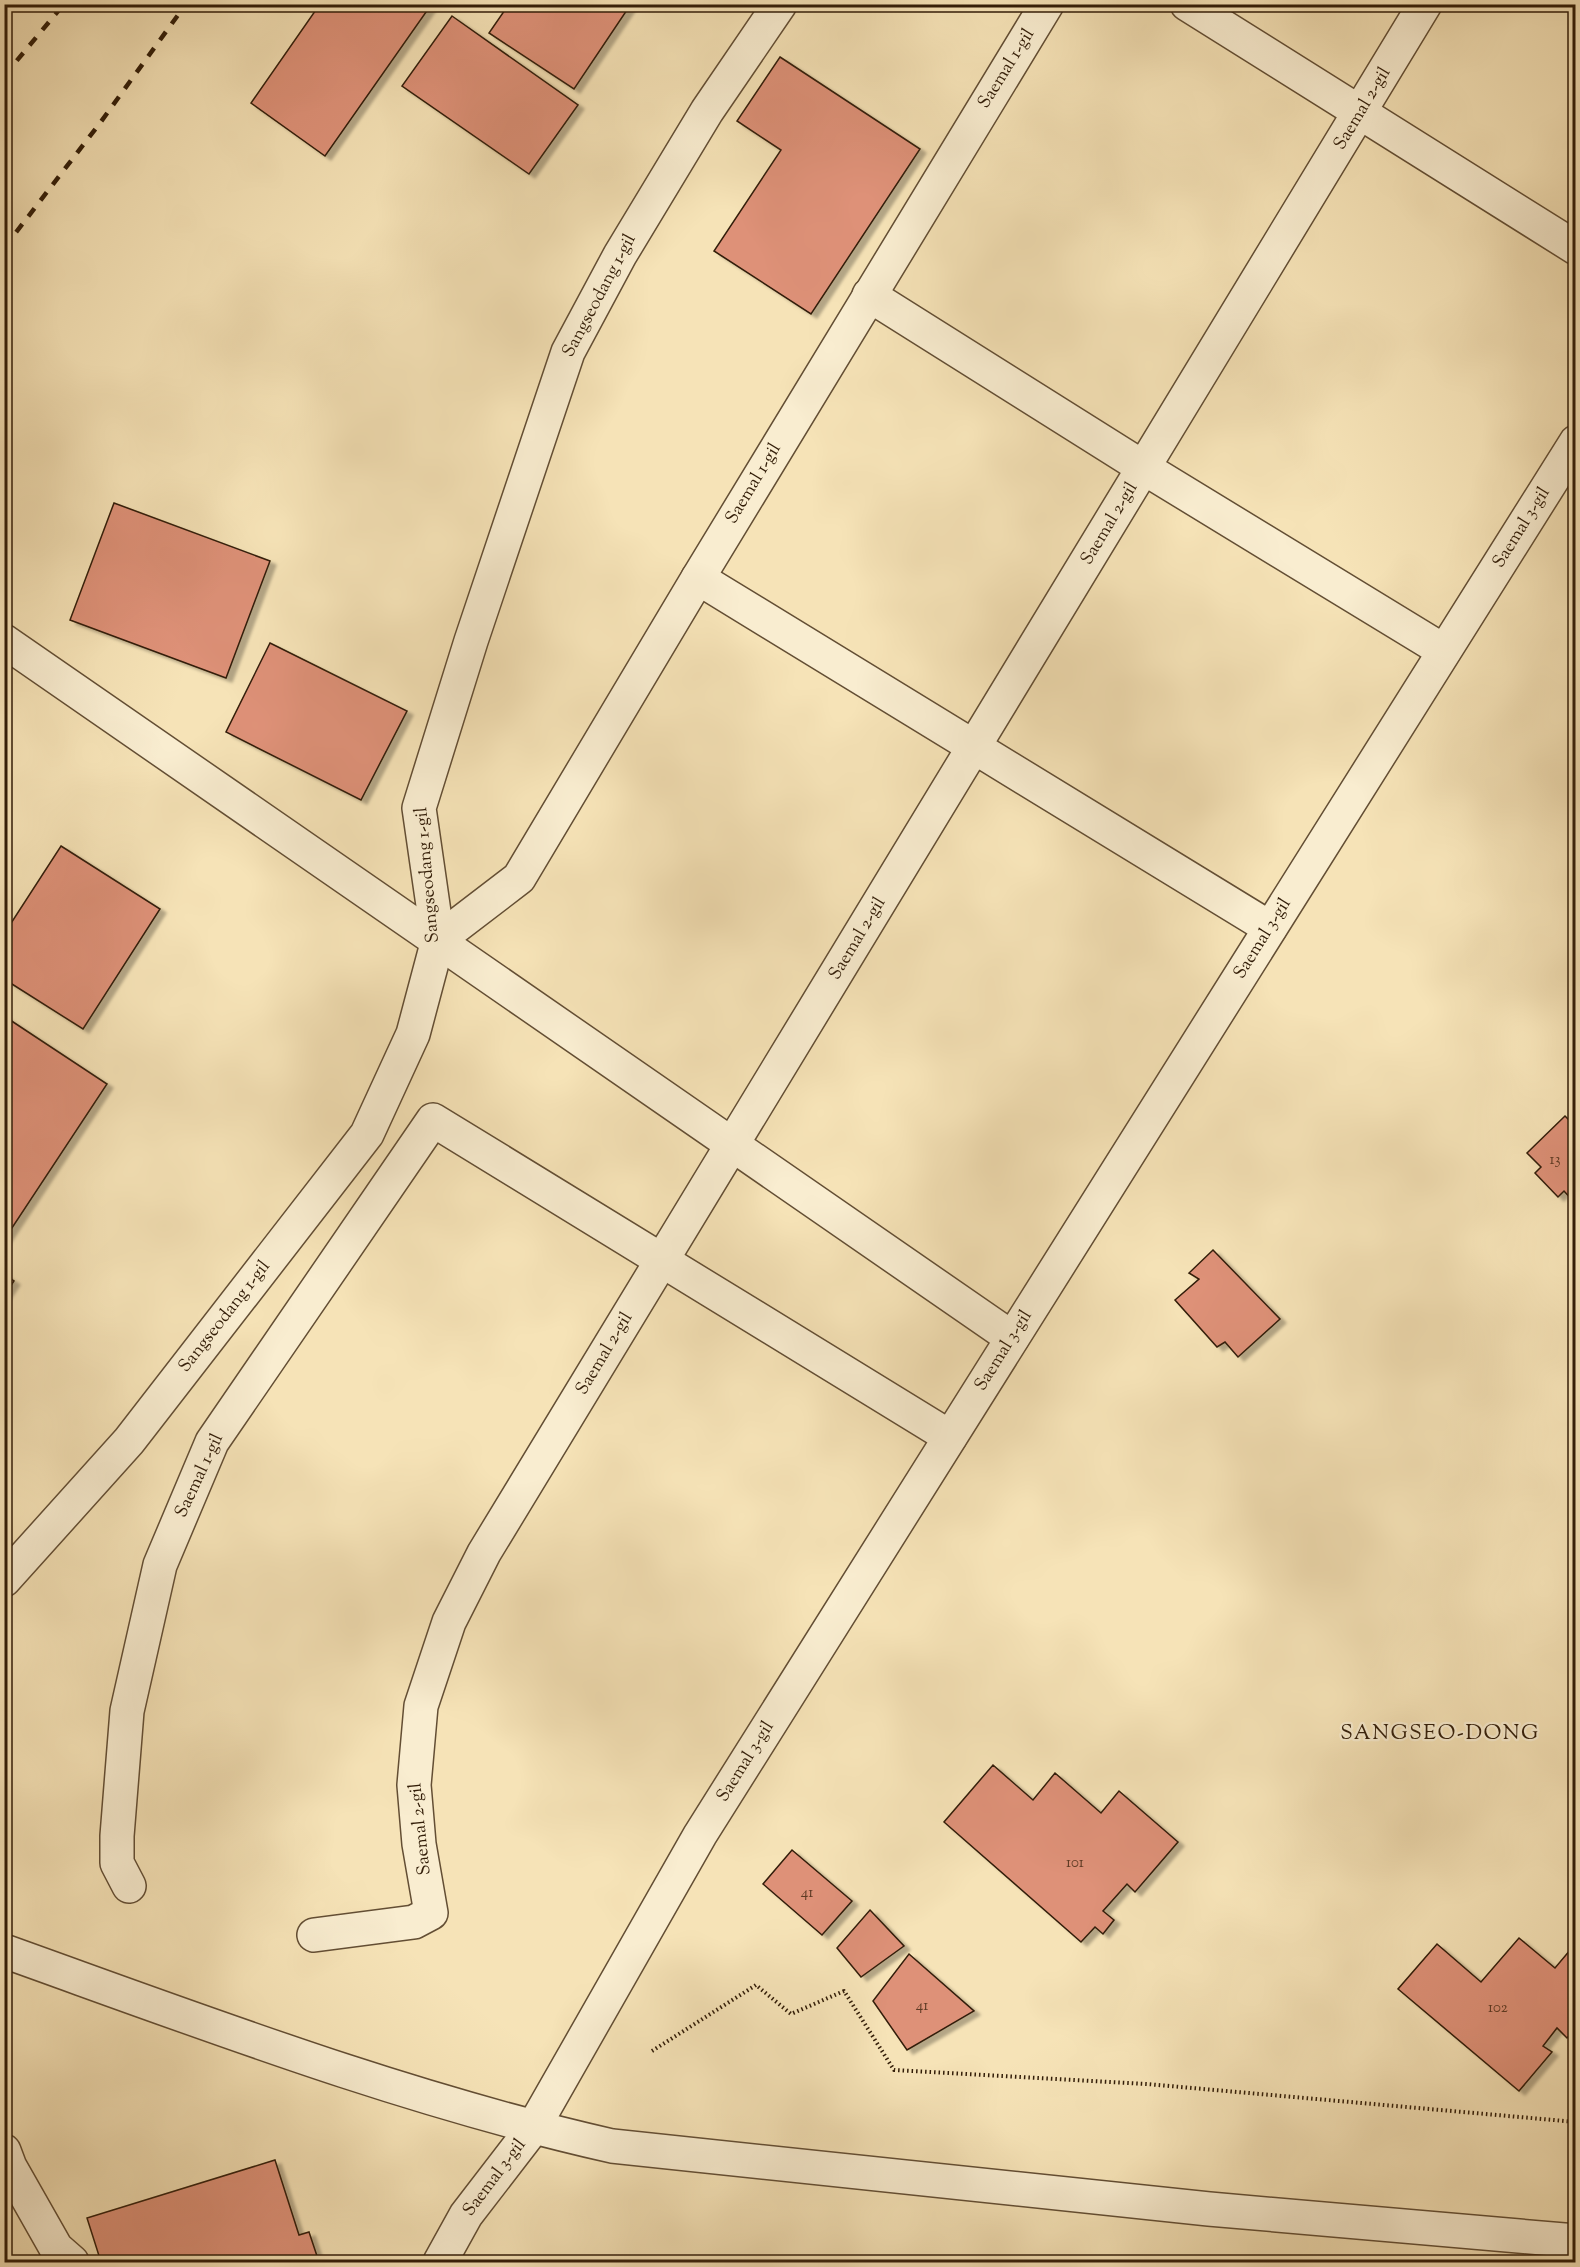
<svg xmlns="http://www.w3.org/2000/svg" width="1580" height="2267" viewBox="0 0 1580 2267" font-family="'Sorts Mill Goudy',serif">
  <defs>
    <filter id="shadow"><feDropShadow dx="6" dy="4" stdDeviation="1.5" flood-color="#0004"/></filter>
  </defs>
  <rect width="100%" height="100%" fill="#f6e3b7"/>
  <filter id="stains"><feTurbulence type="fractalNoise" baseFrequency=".00333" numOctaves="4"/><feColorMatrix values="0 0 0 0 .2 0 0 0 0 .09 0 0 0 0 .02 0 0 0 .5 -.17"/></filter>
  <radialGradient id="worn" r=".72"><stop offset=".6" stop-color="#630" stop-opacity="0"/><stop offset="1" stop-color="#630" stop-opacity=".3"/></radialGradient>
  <g fill="#de9178" stroke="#321d08" stroke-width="1.5" filter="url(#shadow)">
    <polygon points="320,4 431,5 325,156 251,103"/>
    <polygon points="509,4 631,4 574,89 489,33"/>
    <polygon points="452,16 578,105 529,174 402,86"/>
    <polygon points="780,57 920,149 811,314 714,251 781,150 737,121"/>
    <polygon points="114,503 270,561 226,678 70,620"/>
    <polygon points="270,643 407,711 361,800 226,732"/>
    <polygon points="61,846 160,909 83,1029 4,979 4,934"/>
    <polygon points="4,1016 107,1084 4,1240"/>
    <polygon points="1565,1116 1576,1127 1576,1204 1564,1191 1558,1197 1535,1173 1541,1167 1527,1153"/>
    <polygon points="1213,1250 1280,1319 1238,1357 1225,1342 1217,1347 1175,1300 1199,1279 1189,1273"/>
    <polygon points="4,1274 14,1281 4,1296"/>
    <polygon points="993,1765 1033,1800 1055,1773 1101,1813 1119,1791 1178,1842 1135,1892 1127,1884 1103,1911 1114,1920 1103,1934 1095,1927 1081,1942 944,1822"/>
    <polygon points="792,1850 852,1901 822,1935 763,1884"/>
    <polygon points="870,1910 904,1946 861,1977 837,1948"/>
    <polygon points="1519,1938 1555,1968 1576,1943 1576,2028 1567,2038 1557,2028 1543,2046 1552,2052 1519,2091 1398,1989 1437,1944 1481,1982"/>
    <polygon points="909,1954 974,2011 907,2050 873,2001"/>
    <polygon points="275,2160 299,2235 309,2232 319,2262 101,2262 87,2218"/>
  </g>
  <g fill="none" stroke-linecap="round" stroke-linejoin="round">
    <g stroke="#634e34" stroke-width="36">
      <g id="minor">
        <polyline points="1187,4 1576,248"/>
        <polyline points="869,295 1144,468 1444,651"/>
        <polyline points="698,578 1270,928"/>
        <polyline points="4,641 1012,1338"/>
        <polyline points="438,940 519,878 698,578 1047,4"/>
        <polyline points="4,1580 129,1441 367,1134 413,1034 438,940 419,808 471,641 568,352 620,255 707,111 780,4"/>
        <polyline points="129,1886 117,1863 117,1836 127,1711 160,1565 212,1442 433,1120 950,1437"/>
        <polyline points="314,1935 414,1922 431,1913 419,1844 414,1785 421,1706 449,1622 484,1553 1425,4"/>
        <path d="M4,1951c201,72 400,148 608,195l597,63 367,32"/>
        <polyline points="4,2151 10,2167 56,2248 72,2262"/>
        <polyline points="440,2262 466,2215 533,2128 700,1835 1576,442"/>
      </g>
    </g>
    <polyline stroke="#321d08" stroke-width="4" stroke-dasharray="1.5 3" stroke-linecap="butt" points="652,2051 756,1985 791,2014 844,1991 894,2070 1147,2084 1576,2122"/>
    <use href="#minor" stroke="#f9edd0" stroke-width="33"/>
    <g stroke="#321d08" stroke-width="4.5" stroke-dasharray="10 10" stroke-linecap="butt">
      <polyline points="4,76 64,4"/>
      <polyline points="4,248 100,123 186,4"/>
    </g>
  </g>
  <g text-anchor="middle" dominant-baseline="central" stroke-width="4.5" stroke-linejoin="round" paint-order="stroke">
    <g font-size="15" fill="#5d3a24">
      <text x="1555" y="1160">13</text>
      <text x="1075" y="1863">101</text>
      <text x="807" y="1893">41</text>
      <text x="922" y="2006">41</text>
      <text x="1498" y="2008">102</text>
    </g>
    <g font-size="18" fill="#321d08" stroke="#f9edd0">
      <text transform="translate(1007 69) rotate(-58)">Saemal 1-gil</text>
      <text transform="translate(1363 109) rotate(-59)">Saemal 2-gil</text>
      <text transform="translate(600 296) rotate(-62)">Sangseodang 1-gil</text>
      <text transform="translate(754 484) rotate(-59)">Saemal 1-gil</text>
      <text transform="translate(1110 524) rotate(-59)">Saemal 2-gil</text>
      <text transform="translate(1522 528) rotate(-58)">Saemal 3-gil</text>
      <text transform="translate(428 875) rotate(-95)">Sangseodang 1-gil</text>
      <text transform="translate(858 939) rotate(-59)">Saemal 2-gil</text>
      <text transform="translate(1263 939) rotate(-58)">Saemal 3-gil</text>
      <text transform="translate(225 1317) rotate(-52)">Sangseodang 1-gil</text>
      <text transform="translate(1004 1351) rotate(-58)">Saemal 3-gil</text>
      <text transform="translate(605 1354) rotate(-59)">Saemal 2-gil</text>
      <text transform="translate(200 1476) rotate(-65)">Saemal 1-gil</text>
      <text transform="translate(746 1762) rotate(-58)">Saemal 3-gil</text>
      <text transform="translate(421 1829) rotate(-96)">Saemal 2-gil</text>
      <text transform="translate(495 2178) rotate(-53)">Saemal 3-gil</text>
    </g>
    <g font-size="21" letter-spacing="1.5" fill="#321d08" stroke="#f9edd0">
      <text x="1440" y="1734">SANGSEO-DONG</text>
    </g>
  </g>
  <rect width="1580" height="2267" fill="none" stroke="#f6e3b7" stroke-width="24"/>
  <rect x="6" y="6" width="1568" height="2255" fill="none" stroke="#321d08" stroke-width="3"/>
  <rect x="12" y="12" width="1556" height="2243" fill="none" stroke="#321d08" stroke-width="1.5"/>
  <rect width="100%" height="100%" filter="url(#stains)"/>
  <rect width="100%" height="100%" fill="url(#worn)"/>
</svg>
